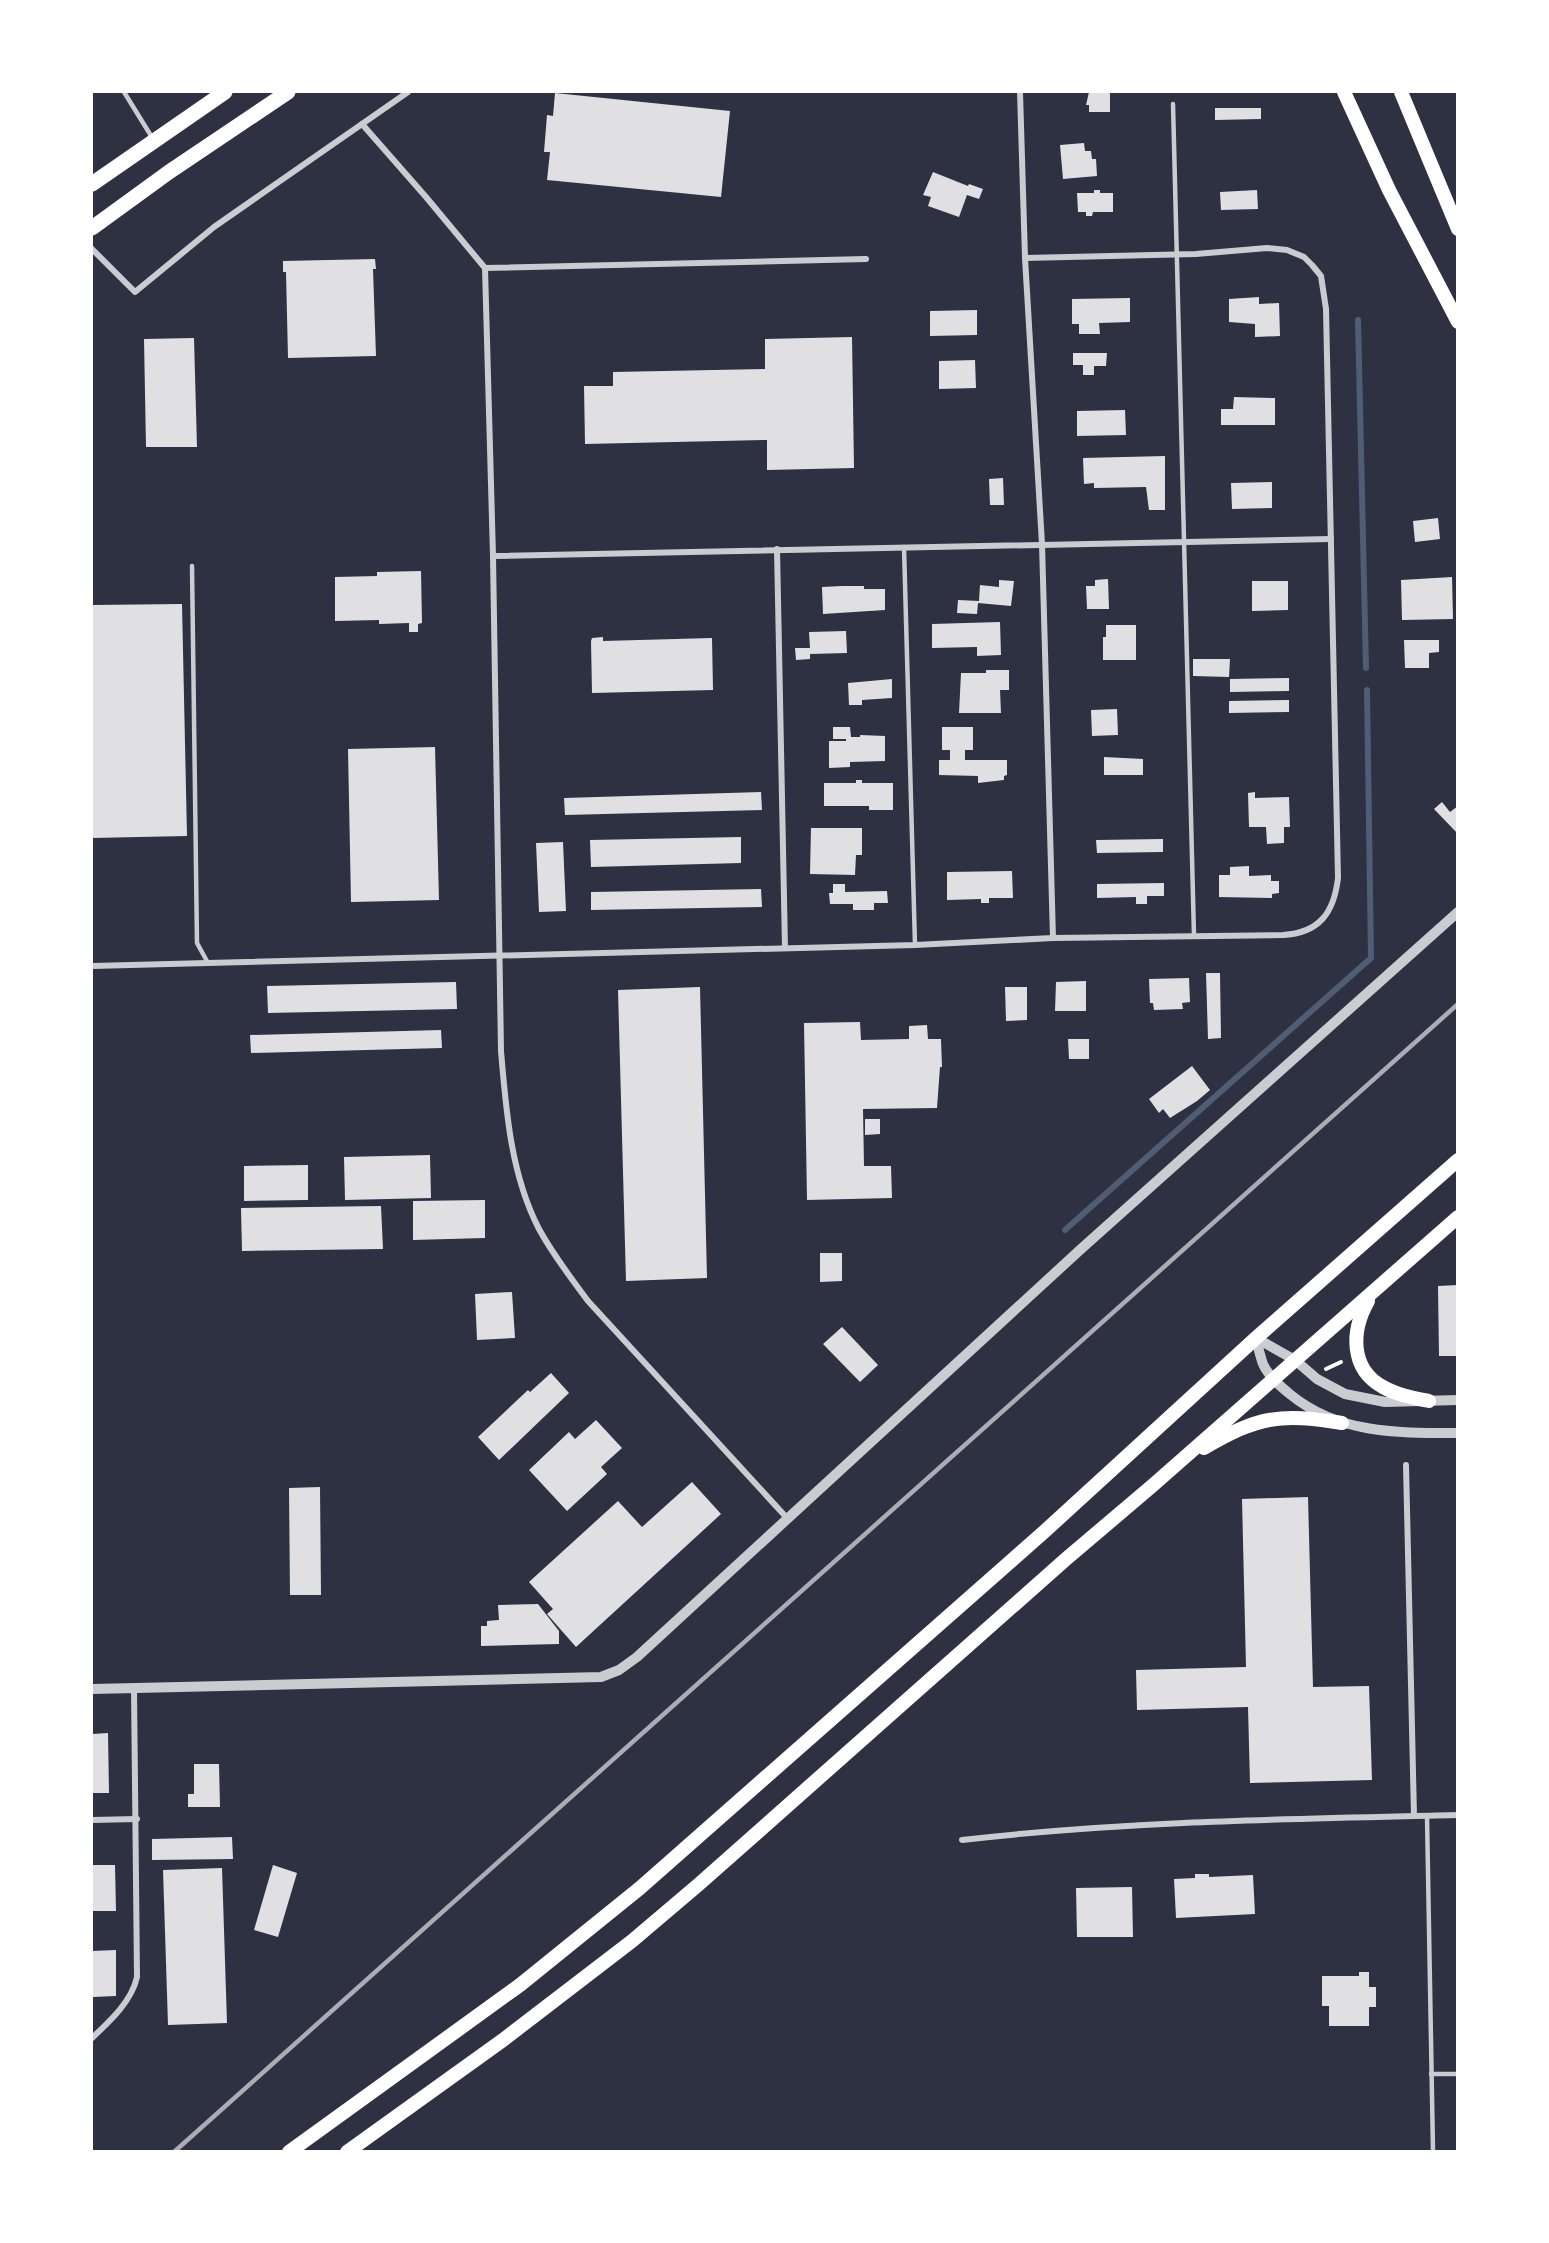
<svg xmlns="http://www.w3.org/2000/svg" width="1549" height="2243" viewBox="0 0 1549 2243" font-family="Mulish,sans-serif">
  <rect width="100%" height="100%" fill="#2d3142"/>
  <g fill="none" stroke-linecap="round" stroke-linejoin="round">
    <g stroke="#4f5d75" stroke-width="6">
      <polyline points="1358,320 1366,668"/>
      <polyline points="1065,1230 1371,958 1367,690"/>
    </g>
  </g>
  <g fill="#e0e0e3">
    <polygon points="1089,92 1110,92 1110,112 1089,112 1089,105 1086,105"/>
    <polygon points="555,93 730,111 721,197 547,180 550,152 544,152 547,115 553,116"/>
    <polygon points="1215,108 1261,108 1261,119 1215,120"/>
    <polygon points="1084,143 1085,151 1091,151 1092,159 1096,159 1097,176 1063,179 1060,145"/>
    <polygon points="933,172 968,186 969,184 983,189 979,199 967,195 959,217 928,206 931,197 923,195"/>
    <polygon points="1094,190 1100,190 1100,193 1113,193 1113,212 1093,212 1092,216 1086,216 1086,212 1078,212 1077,193 1094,193"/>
    <polygon points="1257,190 1258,209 1221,210 1220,192"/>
    <polygon points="375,259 376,269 373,269 376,356 288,358 286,272 283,272 283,261"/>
    <polygon points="1259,297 1259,304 1279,303 1280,336 1255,337 1255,324 1229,322 1229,299"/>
    <polygon points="1130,298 1130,322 1099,323 1100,334 1079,334 1079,324 1072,324 1072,299"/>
    <polygon points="977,310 977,335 930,336 930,311"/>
    <polygon points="852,337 854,468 767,470 767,440 585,444 584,386 613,386 613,372 765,369 765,339"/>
    <polygon points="194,338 197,447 146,447 144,339"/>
    <polygon points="1073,353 1107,353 1106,366 1094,366 1094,375 1083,375 1083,365 1073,365"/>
    <polygon points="975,360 976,388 939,389 939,361"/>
    <polygon points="1234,397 1275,398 1275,425 1221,425 1221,409 1233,409"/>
    <polygon points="1125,410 1126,435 1077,436 1077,411"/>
    <polygon points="1165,456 1165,510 1149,510 1146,487 1094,488 1094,483 1084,484 1083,458"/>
    <polygon points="1003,478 1004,505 990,505 989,479"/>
    <polygon points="1272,482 1272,508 1232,509 1231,483"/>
    <polygon points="1438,518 1440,539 1415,542 1413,521"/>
    <polygon points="421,571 422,623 418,624 418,632 409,632 409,623 379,624 379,620 335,621 335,577 377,576 377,572"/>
    <polygon points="1452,577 1453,619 1402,620 1401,580"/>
    <polygon points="1108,579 1109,609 1087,609 1086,586 1095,586 1095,580"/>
    <polygon points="999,580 1014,581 1011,606 978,603 977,614 957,613 958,600 979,601 980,585 999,587"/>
    <polygon points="1252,581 1288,581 1288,610 1252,611"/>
    <polygon points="842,586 864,586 864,589 885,589 885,610 823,614 822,587"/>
    <polygon points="182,604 187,836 92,838 92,605"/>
    <polygon points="1000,622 1001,655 977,656 977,647 932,648 932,624"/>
    <polygon points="1106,625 1136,625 1136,660 1103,660 1103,637 1106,637"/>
    <polygon points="846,631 847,653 810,654 810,659 796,660 795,648 810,648 809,632"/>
    <polygon points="603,637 603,641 712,638 713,690 592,693 591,641 592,638"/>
    <polygon points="1404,640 1439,640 1439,652 1429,653 1429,668 1405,668"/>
    <polygon points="1193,659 1230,659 1229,677 1193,676"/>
    <polygon points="986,670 1009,670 1009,690 1000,690 1001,713 959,713 961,673 986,673"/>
    <polygon points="1289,678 1289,691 1230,692 1230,679"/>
    <polygon points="892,679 892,698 862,700 862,705 849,705 848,683"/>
    <polygon points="1289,700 1289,712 1229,713 1229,701"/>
    <polygon points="1117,709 1118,735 1092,736 1091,710"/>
    <polygon points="833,727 850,727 851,737 860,737 860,735 885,736 885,761 850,762 850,767 829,768 829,741 846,741 846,739 833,739"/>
    <polygon points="942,727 973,727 973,750 965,750 965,760 1007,760 1007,775 1004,776 1004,780 978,783 978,776 939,775 939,760 950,760 950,750 942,750"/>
    <polygon points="435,747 439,900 351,902 348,749"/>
    <polygon points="1104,757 1143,759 1143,775 1104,775"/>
    <polygon points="856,780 862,780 862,783 893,783 893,810 869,810 869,806 824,806 824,783 856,783"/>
    <polygon points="761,792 762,810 565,815 564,798"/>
    <polygon points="1255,792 1255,798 1289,797 1290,827 1284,827 1284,843 1267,844 1266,827 1249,827 1248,793"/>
    <polygon points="1442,802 1450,812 1458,806 1458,834 1434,809"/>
    <polygon points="811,828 862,828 862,855 856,855 855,875 810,874"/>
    <polygon points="741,837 741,863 591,867 590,840"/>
    <polygon points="1163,839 1163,852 1097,853 1096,840"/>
    <polygon points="563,842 566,911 539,912 536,843"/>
    <polygon points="1249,866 1249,876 1271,875 1271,881 1279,881 1279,893 1272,894 1272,898 1219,897 1219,875 1230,875 1230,867"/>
    <polygon points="1012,871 1013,898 989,898 989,903 981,903 981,899 947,900 947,872"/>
    <polygon points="1164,883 1164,896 1147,896 1147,904 1136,904 1136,897 1097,898 1097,884"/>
    <polygon points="833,884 845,884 845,892 887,891 888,903 874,903 874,910 853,910 853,904 830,904 829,893 833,893"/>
    <polygon points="761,889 762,907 591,910 591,892"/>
    <polygon points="1206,973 1220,973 1221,1038 1208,1039"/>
    <polygon points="1189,978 1190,1002 1182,1003 1183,1009 1154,1010 1153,1003 1150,1003 1149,979"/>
    <polygon points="1086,981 1086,1011 1055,1011 1056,982"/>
    <polygon points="456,982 457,1009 268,1013 267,986"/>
    <polygon points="700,987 707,1278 626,1281 618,990"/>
    <polygon points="1005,987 1027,987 1027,1020 1006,1021"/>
    <polygon points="860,1022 861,1040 909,1039 909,1026 927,1025 928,1039 941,1039 942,1067 940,1067 937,1108 863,1109 864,1166 891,1166 892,1198 807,1200 804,1023"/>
    <polygon points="441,1030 442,1048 251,1053 250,1035"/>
    <polygon points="1068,1039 1089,1039 1089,1059 1069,1059"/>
    <polygon points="1192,1066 1210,1090 1197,1101 1170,1118 1163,1109 1159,1113 1149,1099"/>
    <polygon points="865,1119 880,1119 880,1134 865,1135"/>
    <polygon points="430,1155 431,1198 345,1200 344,1157"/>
    <polygon points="308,1165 308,1200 244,1201 244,1166"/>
    <polygon points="485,1200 485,1238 413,1240 413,1201"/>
    <polygon points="381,1206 383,1249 242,1251 241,1208"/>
    <polygon points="820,1253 842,1253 842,1281 820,1282"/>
    <polygon points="1458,1285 1458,1356 1439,1356 1438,1286"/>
    <polygon points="512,1292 515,1338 477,1340 475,1294"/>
    <polygon points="842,1327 878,1365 860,1382 823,1344"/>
    <polygon points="551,1373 569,1393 499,1460 478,1437 528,1390 530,1392"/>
    <polygon points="596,1420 622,1448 601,1467 607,1474 567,1511 529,1470 569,1432 575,1439"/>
    <polygon points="692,1482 721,1514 576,1647 547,1614 553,1609 529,1582 618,1501 642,1527"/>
    <polygon points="320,1487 321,1595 290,1595 289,1488"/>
    <polygon points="1308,1497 1313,1687 1369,1686 1372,1780 1250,1783 1248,1707 1137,1710 1136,1670 1246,1667 1242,1499"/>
    <polygon points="538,1604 559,1631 559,1644 481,1646 481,1626 487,1626 487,1621 499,1620 498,1605"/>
    <polygon points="108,1733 109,1793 92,1793 92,1734"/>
    <polygon points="194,1764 219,1764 220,1807 188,1807 188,1794 194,1794"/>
    <polygon points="232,1837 233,1859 152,1860 152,1839"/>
    <polygon points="92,1865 115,1865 116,1911 93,1911"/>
    <polygon points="273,1865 297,1873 278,1937 254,1930"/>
    <polygon points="222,1868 227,2023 168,2025 163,1870"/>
    <polygon points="1195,1874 1209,1874 1209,1877 1253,1875 1255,1914 1176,1918 1174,1879 1195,1878"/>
    <polygon points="1132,1887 1133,1937 1077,1937 1076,1888"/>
    <polygon points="116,1950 116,1996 93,1997 92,1951"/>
    <polygon points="1359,1972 1369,1972 1369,1987 1376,1987 1376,2007 1369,2007 1369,2026 1329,2026 1329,2006 1322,2006 1322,1976 1359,1976"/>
  </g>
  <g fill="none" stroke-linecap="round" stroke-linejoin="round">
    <polyline stroke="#fff" stroke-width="4" points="1326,1369 1341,1362"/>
    <g stroke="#caccd0" stroke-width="4.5">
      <polyline points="124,92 153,139"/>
      <polyline points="1173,104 1194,936"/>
      <polyline points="904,547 915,945"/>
      <polyline points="192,566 197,943 208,963"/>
      <polyline points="1427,1816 1433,2152"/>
      <polyline points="1431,2074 1458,2074"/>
    </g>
    <g stroke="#caccd0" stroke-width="6">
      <polyline points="1020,92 1025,258 1042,544 1053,938"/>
      <path d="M362,124l64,73 59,71 8,288 8,495c5,60 10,124 38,178 14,26 32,49 49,72l199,217"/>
      <polyline points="92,249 135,292 214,227 408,92"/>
      <polyline points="485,268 866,259"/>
      <polyline points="777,549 785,948"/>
      <polyline points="493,556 1331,539"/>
      <path d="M92,966l823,-21 138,-7 230,-3c36,-2 51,-22 55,-57l-12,-569 -5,-33 -9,-11 -8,-8 -17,-7 -20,-2 -71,6 -171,4"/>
      <polyline points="1406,1465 1414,1816"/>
      <polyline points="92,1820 137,1819"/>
      <path d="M962,1840c164,-19 330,-21 496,-25"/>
      <path d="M92,2038c17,-16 40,-37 45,-61l-3,-289"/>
    </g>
    <g stroke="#caccd0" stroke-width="10">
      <path d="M1256,1338c2,8 4,18 7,26 6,13 17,22 28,31 48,39 107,38 167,38"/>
      <polyline points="1256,1338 1295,1360 1317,1379 1345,1394 1385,1402 1458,1400"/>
      <polyline points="92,1689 601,1677 619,1670 637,1657 1081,1249 1458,912"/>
    </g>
    <g stroke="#fff" stroke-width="14">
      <polyline points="1344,92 1389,190 1458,322"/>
      <polyline points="1401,92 1458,229"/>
      <path d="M1368,1301c-17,30 -18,68 15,86 14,8 31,11 46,14"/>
      <path d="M1204,1448c55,-32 76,-35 138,-25"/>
      <polyline points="289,2152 520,1985 640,1888 1045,1531 1256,1338 1458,1160"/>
      <polyline points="347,2152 503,2040 632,1941 698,1885 1066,1559 1152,1486 1458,1217"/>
    </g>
    <g stroke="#fff" stroke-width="15">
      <polyline points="92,184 225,92"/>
      <polyline points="92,228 169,172 288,92"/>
    </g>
    <polyline stroke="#abadb3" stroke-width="4.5" points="174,2152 1458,1004"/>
  </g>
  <rect width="1549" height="2243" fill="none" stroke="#ffffff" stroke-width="186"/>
</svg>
